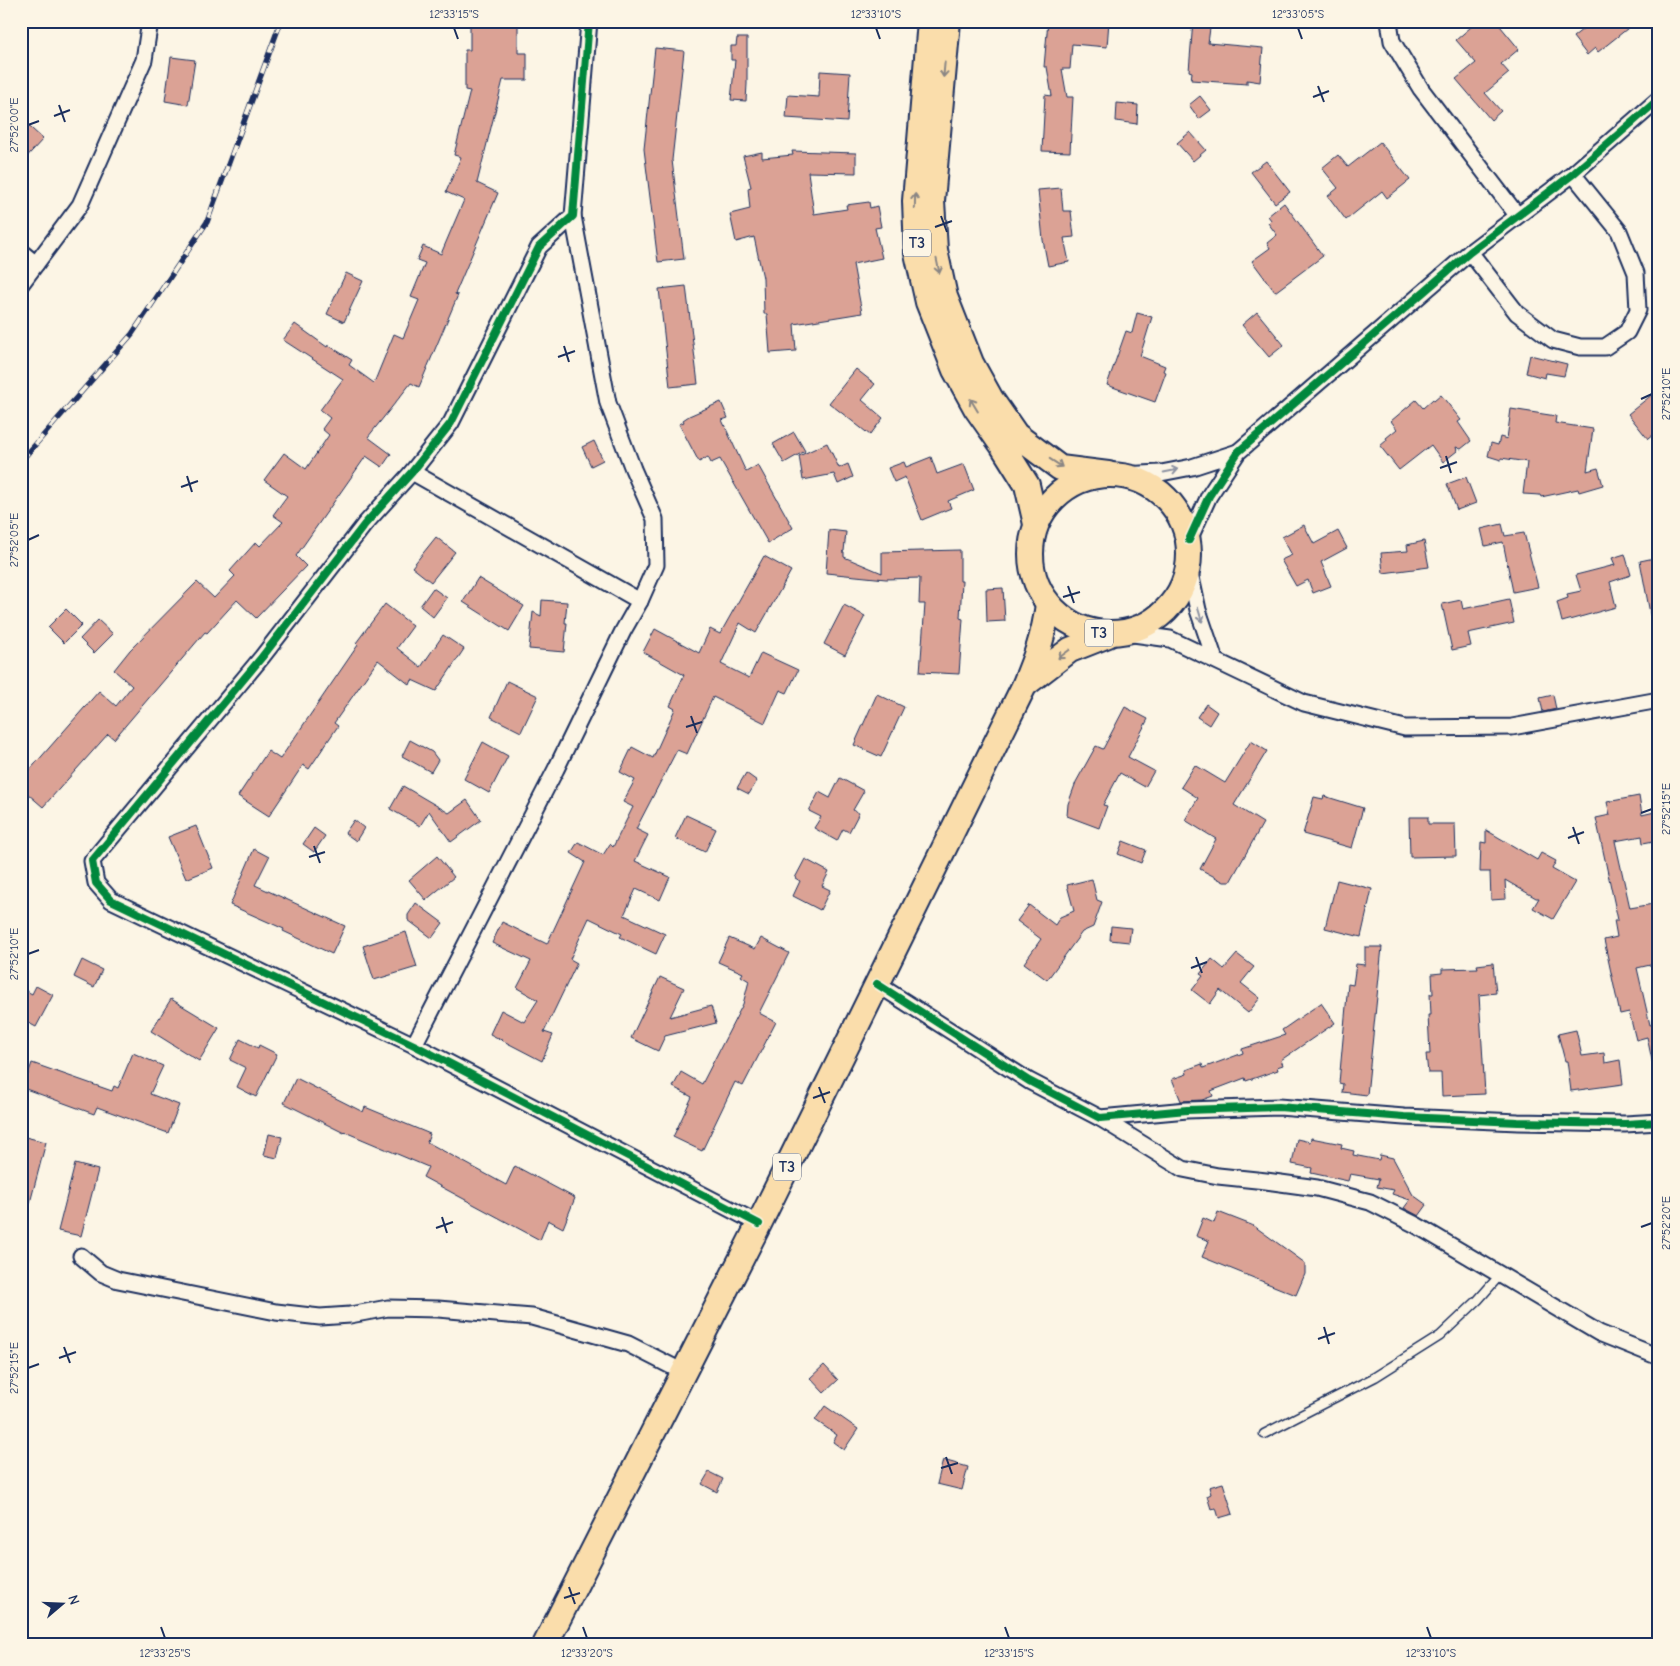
<svg xmlns="http://www.w3.org/2000/svg" width="1680" height="1666" viewBox="0 0 1680 1666" font-family="'Comic Neue',sans-serif">
  <rect width="100%" height="100%" fill="#fcf5e5"/>
  <filter id="ink" filterUnits="userSpaceOnUse"><feTurbulence type="fractalNoise" baseFrequency=".02" numOctaves="2"/><feDisplacementMap in="SourceGraphic" scale="10" xChannelSelector="R" yChannelSelector="G"/><feConvolveMatrix kernelMatrix="1 2 1 2 8 2 1 2 1" color-interpolation-filters="sRGB"/></filter>
  <g filter="url(#ink)">
    <g fill="#dba295" stroke="#1b2f5e">
      <polygon points="470,21 518,21 518,53 527,53 527,80 503,80 477,183 498,193 455,294 458,295 419,387 411,383 368,437 391,454 382,467 366,456 296,556 306,566 256,618 237,600 207,633 205,632 114,739 108,734 43,807 21,788 21,780 99,691 116,706 132,686 114,670 130,650 197,582 214,598 235,576 230,571 256,542 260,546 283,522 273,515 287,496 264,480 284,453 306,469 329,435 322,429 330,418 320,410 343,379 283,340 295,324 327,347 328,345 352,360 349,365 374,383 394,334 403,338 419,300 411,297 425,263 417,260 423,246 441,254 464,200 446,192 461,157 454,155 470,91 465,90 465,50 470,50"/>
      <polygon points="1048,21 1109,21 1107,47 1072,44 1070,69 1062,69 1067,97 1073,97 1070,152 1042,151 1045,95 1052,96 1047,67 1044,67"/>
      <polygon points="1193,21 1211,21 1208,43 1263,48 1260,82 1247,80 1247,84 1191,80 1192,72 1189,71"/>
      <polygon points="1478,21 1496,21 1519,49 1501,64 1509,73 1485,93 1501,111 1491,120 1456,79 1476,63 1456,40"/>
      <polygon points="1593,21 1637,21 1598,52 1595,48 1587,55 1573,37"/>
      <polygon points="737,38 747,38 747,84 746,101 731,100 735,60 731,60 731,46 736,46"/>
      <polygon points="655,48 684,51 672,160 684,259 658,262 644,149"/>
      <polygon points="171,57 195,60 188,105 165,101"/>
      <polygon points="820,71 850,73 847,122 786,118 788,95 819,97"/>
      <polygon points="1200,96 1211,110 1199,119 1189,105"/>
      <polygon points="1117,103 1138,105 1137,124 1116,121"/>
      <polygon points="21,119 43,139 21,163"/>
      <polygon points="1190,132 1206,150 1193,161 1177,143"/>
      <polygon points="1380,142 1410,180 1387,198 1382,191 1346,220 1328,196 1338,188 1322,168 1338,155 1348,167"/>
      <polygon points="792,151 856,153 856,173 808,172 814,214 847,209 846,205 869,202 870,208 877,206 881,227 875,228 882,258 853,264 862,313 794,324 796,351 770,353 767,314 764,314 763,278 754,237 736,242 730,214 750,209 748,188 751,187 743,156 762,152 762,158 793,155"/>
      <polygon points="1266,161 1290,192 1275,203 1251,172"/>
      <polygon points="1061,188 1063,211 1071,211 1074,237 1064,238 1069,262 1048,266 1043,240 1038,190"/>
      <polygon points="1284,203 1323,256 1275,292 1252,261 1270,248 1267,243 1277,235 1268,223 1271,220 1268,216"/>
      <polygon points="346,273 363,281 344,322 327,314"/>
      <polygon points="686,286 698,384 670,387 659,289"/>
      <polygon points="1257,312 1284,345 1269,357 1242,325"/>
      <polygon points="1137,313 1152,317 1140,356 1165,366 1163,371 1166,372 1155,402 1107,385 1126,331 1132,333"/>
      <polygon points="1530,355 1567,364 1564,376 1546,373 1545,378 1526,373"/>
      <polygon points="856,369 875,384 862,400 883,418 870,435 829,403"/>
      <polygon points="1659,389 1659,430 1648,439 1628,414"/>
      <polygon points="1441,395 1461,420 1458,422 1471,441 1461,449 1456,447 1457,451 1443,462 1431,445 1399,470 1380,446 1387,440 1386,438 1397,429 1391,421 1416,400 1423,408 1433,399 1434,401"/>
      <polygon points="721,402 728,418 722,420 746,472 758,465 793,528 768,543 720,459 711,463 708,457 699,462 679,424 684,422 683,420 689,416"/>
      <polygon points="1511,409 1556,416 1555,423 1593,429 1587,471 1598,468 1603,485 1579,492 1578,489 1541,497 1540,495 1523,494 1527,462 1501,458 1501,460 1488,456 1491,443 1498,445 1500,437 1507,439"/>
      <polygon points="794,432 805,451 784,463 773,444"/>
      <polygon points="594,441 603,460 591,466 582,447"/>
      <polygon points="827,443 839,468 848,464 853,477 838,484 834,474 803,480 799,456"/>
      <polygon points="931,457 937,474 964,464 974,490 948,501 951,508 922,520 905,477 894,482 888,468 904,462 906,467"/>
      <polygon points="1466,477 1476,503 1457,510 1447,484"/>
      <polygon points="1502,524 1505,536 1524,533 1538,587 1513,592 1503,542 1485,546 1481,529"/>
      <polygon points="1304,525 1314,544 1338,531 1347,548 1321,562 1331,586 1313,593 1308,580 1296,586 1281,560 1292,555 1282,537"/>
      <polygon points="829,530 846,532 844,551 842,552 844,552 844,557 882,573 882,552 960,550 960,581 962,581 960,618 963,619 959,674 920,672 925,604 919,604 920,578 886,579 826,573"/>
      <polygon points="436,537 455,552 431,582 412,567"/>
      <polygon points="1424,541 1429,567 1383,573 1381,553 1408,551 1407,545"/>
      <polygon points="1625,554 1631,575 1610,582 1616,607 1562,622 1557,602 1568,598 1567,594 1581,591 1576,575 1615,565 1612,558"/>
      <polygon points="764,556 791,571 756,633 740,623 721,664 749,678 761,653 798,670 787,693 780,690 765,723 713,697 687,754 677,750 636,829 648,835 635,861 670,877 660,900 636,889 624,915 665,934 656,954 620,937 622,934 589,918 570,959 577,963 544,1032 553,1035 542,1061 490,1034 501,1010 524,1022 538,1000 517,988 531,961 492,943 502,922 547,944 585,862 571,853 578,842 603,855 610,844 613,847 633,807 623,802 635,780 620,772 632,747 653,758 675,709 670,706 684,675 643,652 655,629 699,653 710,629 720,634"/>
      <polygon points="1659,557 1659,623 1652,624 1640,561"/>
      <polygon points="478,578 524,606 509,631 463,602"/>
      <polygon points="433,588 447,598 433,617 420,606"/>
      <polygon points="1003,588 1005,621 987,622 986,589"/>
      <polygon points="1509,599 1514,623 1468,633 1471,646 1452,650 1442,604 1461,600 1463,609"/>
      <polygon points="542,600 567,602 565,623 567,623 564,652 529,649 533,612 541,616"/>
      <polygon points="385,604 413,626 397,648 421,667 443,635 464,649 436,691 412,680 410,685 378,660 334,723 338,726 309,769 303,765 269,816 238,796 268,751 280,759 358,645 356,643"/>
      <polygon points="844,605 865,616 845,655 824,644"/>
      <polygon points="66,609 82,625 64,643 48,627"/>
      <polygon points="98,620 113,634 94,653 80,639"/>
      <polygon points="507,681 538,696 521,732 491,717"/>
      <polygon points="877,694 904,707 881,757 854,745"/>
      <polygon points="1553,695 1556,709 1543,712 1540,698"/>
      <polygon points="1206,704 1217,712 1209,725 1197,717"/>
      <polygon points="1125,707 1148,719 1128,757 1154,771 1145,787 1120,773 1103,805 1107,806 1099,828 1067,816 1068,804 1076,782 1096,746 1103,749"/>
      <polygon points="410,740 432,752 438,760 431,772 402,756"/>
      <polygon points="1251,741 1267,751 1234,805 1263,823 1230,882 1224,882 1200,869 1216,839 1185,820 1198,798 1181,787 1195,765 1225,783"/>
      <polygon points="483,742 508,756 489,793 464,779"/>
      <polygon points="746,773 757,781 749,794 737,788"/>
      <polygon points="840,778 864,791 853,810 859,813 849,832 843,829 837,841 814,828 821,817 809,811 819,792 830,798"/>
      <polygon points="403,786 449,813 467,800 481,820 451,842 429,811 420,826 390,809"/>
      <polygon points="1324,796 1363,808 1352,848 1303,834 1314,797 1323,799"/>
      <polygon points="1639,796 1642,815 1659,811 1659,840 1643,843 1642,836 1615,841 1630,908 1659,903 1659,963 1637,968 1650,1025 1659,1023 1659,1064 1653,1065 1647,1037 1636,1040 1629,1012 1620,1014 1604,940 1617,937 1614,920 1618,920 1596,818 1610,815 1607,802"/>
      <polygon points="686,815 716,829 705,852 675,838"/>
      <polygon points="1409,817 1428,817 1428,824 1455,824 1456,856 1410,857"/>
      <polygon points="354,820 364,828 356,841 345,833"/>
      <polygon points="196,826 213,868 186,879 168,837"/>
      <polygon points="314,828 325,836 314,852 303,844"/>
      <polygon points="1486,830 1537,860 1541,853 1556,861 1552,869 1575,882 1553,919 1533,908 1539,898 1536,898 1505,880 1506,899 1491,900 1490,872 1480,872 1481,842 1486,843"/>
      <polygon points="1123,841 1146,850 1141,863 1118,854"/>
      <polygon points="254,849 269,857 255,885 345,926 332,954 283,931 284,929 230,905"/>
      <polygon points="437,856 454,877 426,900 409,880"/>
      <polygon points="805,859 829,872 822,886 830,890 820,910 793,896 800,881 795,878"/>
      <polygon points="1092,879 1097,900 1102,902 1093,927 1082,932 1047,980 1024,963 1041,939 1017,921 1029,905 1055,925 1060,917 1074,911 1067,885"/>
      <polygon points="1337,880 1372,889 1361,937 1325,928"/>
      <polygon points="416,903 443,923 432,938 408,920 408,915"/>
      <polygon points="1111,926 1131,928 1129,942 1110,940"/>
      <polygon points="406,932 417,967 374,980 363,946"/>
      <polygon points="729,938 755,949 761,938 789,953 759,1013 776,1022 743,1086 735,1082 702,1151 673,1137 692,1097 673,1087 681,1072 702,1084 743,1004 749,981 741,976 743,973 718,962"/>
      <polygon points="1365,947 1382,947 1367,1095 1342,1092 1343,1084 1339,1083 1348,984 1353,985 1356,964 1365,965"/>
      <polygon points="1237,954 1254,967 1241,983 1260,998 1248,1013 1220,990 1210,1004 1192,990 1203,976 1200,974 1212,959 1224,969"/>
      <polygon points="82,960 102,970 94,987 74,977"/>
      <polygon points="1493,963 1496,993 1479,995 1485,1094 1442,1096 1441,1073 1428,1073 1426,1054 1430,1054 1428,1015 1431,1015 1430,994 1433,994 1432,974 1442,973 1442,969 1478,968 1477,965"/>
      <polygon points="660,977 684,988 670,1017 711,1006 716,1023 665,1036 658,1051 631,1038"/>
      <polygon points="36,986 53,995 36,1027 21,1019 21,988 32,994"/>
      <polygon points="171,999 219,1028 199,1061 151,1031"/>
      <polygon points="1321,1003 1335,1023 1281,1060 1283,1065 1277,1067 1278,1070 1246,1081 1245,1078 1211,1091 1213,1096 1202,1100 1181,1101 1172,1079 1187,1074 1186,1070 1202,1064 1203,1068 1243,1053 1242,1049 1285,1035 1282,1030"/>
      <polygon points="1576,1030 1582,1056 1604,1053 1605,1063 1620,1060 1623,1084 1571,1091 1567,1061 1565,1061 1558,1034"/>
      <polygon points="240,1039 258,1048 259,1045 277,1054 256,1097 237,1087 246,1068 230,1060"/>
      <polygon points="133,1053 163,1066 150,1094 179,1105 168,1133 97,1107 94,1114 23,1088 32,1063 112,1091 114,1086 118,1088"/>
      <polygon points="296,1078 363,1112 365,1107 430,1134 427,1142 506,1185 515,1166 575,1198 563,1228 548,1220 540,1240 423,1177 428,1167 345,1132 344,1133 284,1103"/>
      <polygon points="269,1134 282,1137 277,1158 264,1155"/>
      <polygon points="21,1136 46,1142 26,1218 21,1218"/>
      <polygon points="1311,1138 1342,1144 1341,1148 1354,1151 1353,1155 1379,1160 1380,1155 1393,1158 1413,1195 1427,1205 1419,1216 1404,1208 1410,1200 1392,1194 1394,1190 1377,1187 1379,1179 1350,1174 1348,1181 1311,1173 1312,1168 1292,1164 1297,1139 1310,1142"/>
      <polygon points="75,1164 98,1170 81,1236 58,1231"/>
      <polygon points="1218,1212 1254,1226 1305,1263 1305,1274 1296,1295 1202,1257 1209,1241 1196,1236 1203,1218 1214,1223"/>
      <polygon points="824,1365 838,1380 824,1393 810,1378"/>
      <polygon points="825,1406 858,1429 844,1450 833,1442 837,1435 815,1420"/>
      <polygon points="943,1460 968,1467 962,1490 937,1484"/>
      <polygon points="709,1472 723,1479 717,1492 702,1484"/>
      <polygon points="1223,1483 1233,1514 1219,1518 1216,1508 1211,1509 1207,1496 1211,1494 1209,1487"/>
    </g>
    <g fill="none" stroke-linecap="round" stroke-linejoin="round">
      <g stroke="#1b2f5e" stroke-width="11">
        <polyline id="service" points="1264,1434 1375,1377 1440,1336 1478,1300 1501,1274"/>
      </g>
      <g stroke="#1b2f5e" stroke-width="19">
        <g id="minor">
          <polyline points="589,21 573,216 539,247 451,423 412,472 365,524 262,657 92,861 96,883 111,900 414,1045 759,1224"/>
          <polyline points="1389,21 1392,41 1421,89 1517,215"/>
          <polyline points="21,252 36,264"/>
          <polyline points="1470,252 1517,313 1553,340 1580,347 1605,347 1627,332 1638,310 1636,273 1619,231 1573,174"/>
          <polyline points="21,284 80,205 144,60 150,21"/>
          <polyline points="412,472 640,601"/>
          <polyline points="1122,475 1161,473 1192,467 1238,452"/>
          <polyline points="1189,540 1209,496 1238,452 1470,252 1573,174 1659,99"/>
          <polyline points="1189,568 1198,610 1215,660"/>
          <polyline points="1126,633 1170,639 1304,703 1405,728 1512,727 1659,700"/>
          <polyline points="877,984 1029,1081 1100,1118 1187,1110 1279,1107 1404,1117 1518,1122 1625,1124 1659,1122"/>
          <polyline points="414,1045 556,769 623,631 640,601 656,565 655,519 633,469 608,403 573,216"/>
          <polyline points="1100,1118 1183,1169 1218,1176 1266,1181 1317,1188 1370,1202 1416,1225 1599,1333 1659,1357"/>
          <polyline points="81,1256 101,1273 118,1280 276,1312 320,1317 350,1315 388,1308 438,1309 532,1317 628,1344 683,1372"/>
        </g>
      </g>
      <g stroke="#1b2f5e" stroke-width="28">
        <g id="trunk">
          <polyline points="930,21 915,201 917,253 928,302 955,370 976,408 1002,445 1027,485 1036,524"/>
          <polyline points="948,21 932,201 935,250 945,297 971,363 991,399 1016,435 1060,468 1108,474"/>
          <circle cx="1110" cy="554" r="79"/>
          <polyline points="1027,683 1070,650 1108,635"/>
          <path d="M545,1645l214,-421 265,-538c12,-29 20,-50 24,-82"/>
        </g>
      </g>
      <use href="#service" stroke="#fcf5e5" stroke-width="8"/>
      <use href="#minor" stroke="#fcf5e5" stroke-width="15"/>
      <use href="#trunk" stroke="#faddab" stroke-width="24"/>
      <g stroke="#1b2f5e" stroke-width="5.5">
        <polyline id="rail" points="21,461 132,334 207,222 281,21"/>
      </g>
      <use href="#rail" stroke="#fcf5e5" stroke-width="4" stroke-dasharray="11" stroke-linecap="butt"/>
      <g stroke="#fcf5e5" stroke-width="11">
        <g id="cycleway">
          <polyline points="589,21 573,216 539,247 451,423 412,472 365,524 262,657 92,861 96,883 111,900 414,1045 759,1224"/>
          <polyline points="1189,540 1209,496 1238,452 1470,252 1573,174 1659,99"/>
          <polyline points="877,984 1029,1081 1100,1118 1187,1110 1279,1107 1404,1117 1518,1122 1625,1124 1659,1122"/>
        </g>
      </g>
      <use href="#cycleway" stroke="#00873e" stroke-width="8"/>
    </g>
    <defs><path id="oneway-shaft" d="M-6 0H5M1.5-3L5.5 0L1.5 3" fill="none" stroke-width="1.6" stroke-linecap="round" stroke-linejoin="round" transform="scale(1.25)"/></defs>
    <g stroke="#8a8684">
      <use href="#oneway-shaft" transform="translate(944 70) rotate(95)"/>
      <use href="#oneway-shaft" transform="translate(915 201) rotate(-89)"/>
      <use href="#oneway-shaft" transform="translate(938 266) rotate(78)"/>
      <use href="#oneway-shaft" transform="translate(974 405) rotate(-121)"/>
      <use href="#oneway-shaft" transform="translate(1056 463) rotate(33)"/>
      <use href="#oneway-shaft" transform="translate(1064 654) rotate(143)"/>
    </g>
    <g stroke="#8c92a2">
      <use href="#oneway-shaft" transform="translate(1171 471) rotate(-11)"/>
      <use href="#oneway-shaft" transform="translate(1200 615) rotate(73)"/>
    </g>
  </g>
  <path fill="none" stroke="#1b2f5e" stroke-width="2" d="M454,28l4,11M876,28l4,11M1298,28l4,11M1318,86l6,16M1313,97l16,-6M59,105l6,17M54,116l16,-6M28,125l11,-4M941,216l6,16M935,227l17,-6M564,346l5,16M558,357l17,-6M1641,399l11,-5M1446,456l5,17M1440,468l17,-6M187,476l5,16M181,487l17,-6M28,540l11,-5M1068,586l6,17M1063,597l17,-5M691,716l6,17M686,727l16,-5M1641,813l11,-4M1573,827l6,17M1568,838l16,-6M314,846l6,17M309,857l16,-5M28,954l11,-4M1196,957l6,16M1191,968l16,-6M819,1087l6,16M813,1098l17,-6M442,1217l5,16M1641,1227l11,-4M436,1228l17,-6M1324,1327l5,17M1318,1339l17,-6M64,1347l6,16M59,1358l17,-6M28,1368l11,-4M946,1457l6,17M941,1468l17,-5M569,1587l6,17M564,1598l16,-5M161,1627l4,11M583,1627l4,11M1005,1627l4,11M1427,1627l4,11"/>
  <g text-anchor="middle" dominant-baseline="central" stroke-width="4.5" stroke-linejoin="round" paint-order="stroke">
    <g fill="#fcf5e5" stroke="#5e6a86" stroke-width="1">
      <rect x="903" y="229.5" width="28" height="27" rx="4"/>
      <rect x="1085" y="619.5" width="28" height="27" rx="4"/>
      <rect x="773" y="1153.5" width="28" height="27" rx="4"/>
    </g>
    <g font-size="16" font-weight="bold" fill="#1b2f5e">
      <text x="917" y="243">T3</text>
      <text x="1099" y="633">T3</text>
      <text x="787" y="1167">T3</text>
    </g>
  </g>
  <rect width="1680" height="1666" fill="none" stroke="#fcf5e5" stroke-width="55"/>
  <g transform="translate(62 1604) rotate(71)" stroke="#fcf5e5" stroke-width="4" paint-order="stroke">
  <path d="M0-4L9 19L0 12L-9 19Z" fill="#1b2f5e"/>
  <text y="-8" font-size="14" font-weight="bold" text-anchor="middle" fill="#1b2f5e">N</text>
  </g>
  <rect x="28" y="28" width="1624" height="1610" fill="none" stroke="#1b2f5e" stroke-width="2"/>
  <g font-size="12" text-anchor="middle" fill="#1b2f5e">
    <text x="454" y="18">12°33'15"S</text>
    <text x="876" y="18">12°33'10"S</text>
    <text x="1298" y="18">12°33'05"S</text>
    <text transform="translate(14 125) rotate(-90)" y="4">27°52'00"E</text>
    <text transform="translate(1666 394) rotate(-90)" y="4">27°52'10"E</text>
    <text transform="translate(14 540) rotate(-90)" y="4">27°52'05"E</text>
    <text transform="translate(1666 809) rotate(-90)" y="4">27°52'15"E</text>
    <text transform="translate(14 954) rotate(-90)" y="4">27°52'10"E</text>
    <text transform="translate(1666 1223) rotate(-90)" y="4">27°52'20"E</text>
    <text transform="translate(14 1368) rotate(-90)" y="4">27°52'15"E</text>
    <text x="165" y="1657">12°33'25"S</text>
    <text x="587" y="1657">12°33'20"S</text>
    <text x="1009" y="1657">12°33'15"S</text>
    <text x="1431" y="1657">12°33'10"S</text>
  </g>
</svg>
